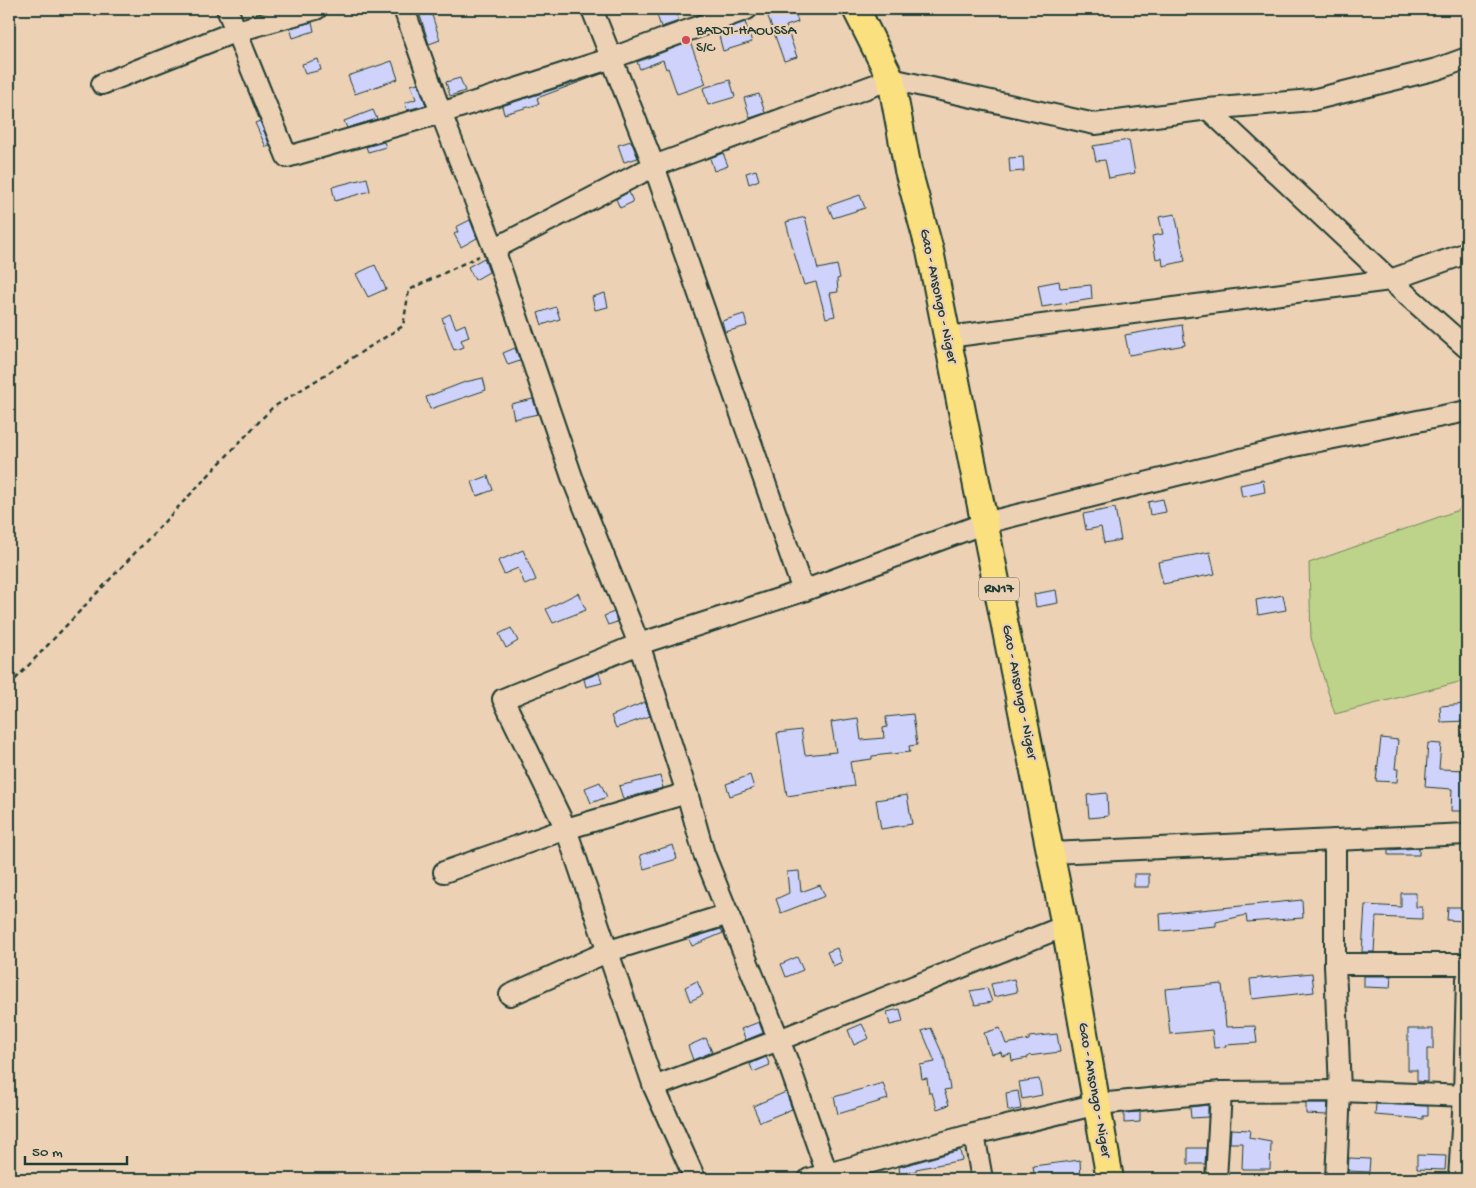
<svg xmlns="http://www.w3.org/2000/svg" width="1476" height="1188" viewBox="0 0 1476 1188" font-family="'Gochi Hand',sans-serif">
  <rect width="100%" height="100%" fill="#edd1b4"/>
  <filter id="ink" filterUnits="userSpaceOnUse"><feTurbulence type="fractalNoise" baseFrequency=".02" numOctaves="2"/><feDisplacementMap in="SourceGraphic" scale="10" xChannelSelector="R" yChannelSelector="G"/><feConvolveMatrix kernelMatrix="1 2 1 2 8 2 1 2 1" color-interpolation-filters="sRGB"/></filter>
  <g filter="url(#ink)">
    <polygon fill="#bcd389" stroke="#6e885e" points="1467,507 1467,680 1335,714 1311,638 1309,563"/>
    <g fill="#cfd2fb" stroke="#1f3d34">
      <polygon points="418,9 430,9 440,40 429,44"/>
      <polygon points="665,9 674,9 679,21 661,27 656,12"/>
      <polygon points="773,9 794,9 798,22 786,26 797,57 784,61 766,11"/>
      <polygon points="312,22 314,31 293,38 290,28"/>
      <polygon points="745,22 752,42 723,51 718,32"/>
      <polygon points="690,42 706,84 677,94 668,68 666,69 663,60 640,69 637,62"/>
      <polygon points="318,59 321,70 305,74 302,64"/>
      <polygon points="392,61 398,79 355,94 348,76"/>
      <polygon points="604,73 537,98 539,104 504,114 502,106"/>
      <polygon points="460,78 465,91 450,96 446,82"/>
      <polygon points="730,80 735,97 708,105 703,88"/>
      <polygon points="418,83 426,105 407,110 405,103 416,99 411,85"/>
      <polygon points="759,94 765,113 750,118 744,98"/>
      <polygon points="373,110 377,119 347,128 344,121"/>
      <polygon points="260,121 270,146 266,147 255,123"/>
      <polygon points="1129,140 1135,173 1109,178 1105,160 1096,161 1093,146"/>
      <polygon points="631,141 638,158 624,162 618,145"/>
      <polygon points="384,142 386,147 368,152 366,147"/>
      <polygon points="723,153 728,166 714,171 710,158"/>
      <polygon points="1023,157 1024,171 1010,172 1009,158"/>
      <polygon points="756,170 759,180 749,184 746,173"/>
      <polygon points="367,178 370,191 335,201 332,187"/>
      <polygon points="629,192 633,202 620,208 616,199"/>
      <polygon points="860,195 865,208 833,218 828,206"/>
      <polygon points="1175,214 1185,261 1163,266 1162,258 1156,259 1152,236 1163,234 1159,217"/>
      <polygon points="805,217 818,269 837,265 840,278 837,279 838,292 830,293 835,316 826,318 816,282 804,285 795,256 786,222"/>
      <polygon points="470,220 477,238 461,247 454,234 458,232 456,227"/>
      <polygon points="484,258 489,272 475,280 468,267"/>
      <polygon points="375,265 386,289 368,297 356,274"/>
      <polygon points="1059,281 1060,288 1091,285 1092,299 1042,307 1038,285"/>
      <polygon points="605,293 608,307 595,310 592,297"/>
      <polygon points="556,307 560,319 542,325 538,313"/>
      <polygon points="450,314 456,328 465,324 469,337 461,340 464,347 454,350 442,318"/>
      <polygon points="744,314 747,326 725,332 722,321"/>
      <polygon points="1182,325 1185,345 1129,355 1125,335"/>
      <polygon points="515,348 520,361 508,365 503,353"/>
      <polygon points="483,378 486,390 430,409 426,397 465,382"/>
      <polygon points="533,399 538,414 514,419 511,404"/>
      <polygon points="488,476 493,490 477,496 472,482"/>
      <polygon points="1263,480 1265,492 1242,497 1240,485"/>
      <polygon points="1163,499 1166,512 1150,515 1148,502"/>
      <polygon points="1115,508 1121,540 1104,543 1101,527 1086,530 1083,514"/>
      <polygon points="523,550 536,580 525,585 518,568 504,574 498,561"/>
      <polygon points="1210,552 1215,574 1163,584 1158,562"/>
      <polygon points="1056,590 1058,603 1036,607 1034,594"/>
      <polygon points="578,593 586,610 553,623 546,609"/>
      <polygon points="1283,595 1286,610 1258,615 1256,600"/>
      <polygon points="614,612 617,622 608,625 604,616"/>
      <polygon points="511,628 518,641 506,648 499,634"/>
      <polygon points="599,673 602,683 586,687 584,679"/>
      <polygon points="645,702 650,716 616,728 611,716"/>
      <polygon points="1467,704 1467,721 1441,722 1440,706"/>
      <polygon points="913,714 917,745 909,746 910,752 872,756 872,759 850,762 854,786 787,796 777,733 801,730 805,755 836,752 831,722 858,718 861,740 884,738 883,728 887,727 886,717"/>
      <polygon points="1381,738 1398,740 1395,769 1398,769 1397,782 1376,781"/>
      <polygon points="1428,743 1441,744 1439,769 1467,770 1467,811 1451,811 1452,789 1425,787"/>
      <polygon points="750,775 754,788 730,796 726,784"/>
      <polygon points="660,776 663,788 623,799 619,786"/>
      <polygon points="600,782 607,797 591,803 585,788"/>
      <polygon points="1107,793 1108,816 1089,818 1087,795"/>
      <polygon points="907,795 912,824 881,829 876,800"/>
      <polygon points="673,845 677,859 644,869 640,855"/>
      <polygon points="1419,848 1419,855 1388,855 1388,850"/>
      <polygon points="799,871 801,892 820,885 825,896 781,913 776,899 789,893 787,872"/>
      <rect x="1134" y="874" width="15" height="13"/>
      <polygon points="1401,893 1416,893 1416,907 1422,907 1422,919 1376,917 1374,952 1362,952 1365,905 1401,907"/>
      <polygon points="1302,900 1303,918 1247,922 1246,915 1216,922 1216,926 1161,931 1160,914"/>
      <polygon points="1448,907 1465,907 1465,921 1447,920"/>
      <polygon points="721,929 723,933 692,946 689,939"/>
      <polygon points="837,948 842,962 833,966 827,952"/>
      <polygon points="797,957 803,970 786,977 781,964"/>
      <polygon points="1312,973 1314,992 1252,999 1250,979"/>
      <polygon points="1364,976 1391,976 1390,988 1364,987"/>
      <polygon points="1014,979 1017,992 994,997 991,984"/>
      <polygon points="697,981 703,995 690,1001 685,987"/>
      <polygon points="1222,984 1226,1027 1255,1026 1257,1043 1225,1045 1226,1047 1214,1048 1212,1030 1170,1034 1165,989"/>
      <polygon points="987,988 992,1002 975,1005 970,991"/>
      <polygon points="900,1009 903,1022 890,1025 887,1012"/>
      <polygon points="759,1022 763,1033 746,1040 741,1029"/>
      <polygon points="862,1024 869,1038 854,1045 848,1030"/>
      <polygon points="931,1028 945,1060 950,1089 944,1090 949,1105 937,1109 932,1093 929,1093 927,1078 922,1079 920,1065 935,1062 922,1031"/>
      <polygon points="1000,1028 1006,1044 1029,1040 1029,1037 1057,1034 1060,1052 1028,1056 1028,1058 1012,1061 1011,1054 1002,1056 1001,1052 991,1054 984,1033"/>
      <polygon points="1408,1029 1433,1029 1433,1049 1427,1049 1427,1082 1417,1081 1417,1070 1408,1070"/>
      <polygon points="706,1038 712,1052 693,1060 688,1046"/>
      <polygon points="766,1057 770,1065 753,1072 750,1064"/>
      <polygon points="1039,1079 1042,1095 1022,1099 1019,1082"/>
      <polygon points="883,1083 888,1099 838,1114 834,1097"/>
      <polygon points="1018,1091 1021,1109 1008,1111 1006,1093"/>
      <polygon points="786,1092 792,1109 760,1122 753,1106"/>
      <polygon points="1306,1103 1328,1103 1327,1115 1306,1114"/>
      <polygon points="1376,1104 1428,1106 1428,1116 1423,1116 1423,1119 1375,1115"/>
      <polygon points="1208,1105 1208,1117 1191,1118 1190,1107"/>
      <polygon points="1140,1112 1140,1122 1124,1123 1124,1113"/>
      <polygon points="1231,1129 1250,1130 1249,1138 1271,1142 1270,1169 1242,1169 1243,1143 1230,1143"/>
      <polygon points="1188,1148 1206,1148 1205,1164 1188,1164"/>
      <polygon points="960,1150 962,1160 916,1169 916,1171 900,1175 899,1167"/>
      <polygon points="1417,1155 1446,1156 1445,1170 1417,1169"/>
      <polygon points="1349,1158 1370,1159 1369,1172 1348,1171"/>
      <polygon points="1080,1160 1081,1179 1035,1179 1033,1166"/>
    </g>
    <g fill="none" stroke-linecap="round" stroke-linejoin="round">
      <g stroke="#1f3d34" stroke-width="24">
        <g id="minor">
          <polyline points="227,9 287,157 441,113 612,58 747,9"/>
          <polyline points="404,9 441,113 494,249 572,477 639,644 687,793 704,854 789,1065 829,1179"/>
          <polyline points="592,9 654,166 803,591"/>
          <polyline points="102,84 237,31 316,9"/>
          <polyline points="1208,109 1390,280 1467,348"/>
          <polyline points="494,249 654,166 891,79 1095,124 1208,109 1312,100 1437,69 1467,58"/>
          <polyline points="948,337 1390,280 1467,253"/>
          <polyline points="1335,840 1335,964 1340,1091 1336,1179"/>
          <polyline points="1051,853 1467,834"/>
          <polyline points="444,872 566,829 687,793"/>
          <polyline points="1335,964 1467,964"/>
          <polyline points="510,995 609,951 729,914"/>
          <polyline points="654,1087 779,1040 1065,926"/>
          <polyline points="974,1134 982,1179"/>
          <polyline points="695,1179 654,1087 566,829 503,699 639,644 803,591 985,523 1289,447 1467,411"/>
          <polyline points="809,1179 974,1134 1098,1104 1221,1092 1340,1091 1467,1096"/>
          <polyline points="1216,1179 1221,1092"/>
          <polyline points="1459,1179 1464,1096 1467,979"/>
        </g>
      </g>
      <g stroke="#1f3d34" stroke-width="30">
        <polyline id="major" points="856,9 891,79 908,170 930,251 1065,926 1110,1179"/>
      </g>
      <polyline stroke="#1f3d34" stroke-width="2.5" stroke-dasharray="5 4" stroke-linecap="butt" points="9,686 272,408 403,326 409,290 479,256"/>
      <use href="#minor" stroke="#edd1b4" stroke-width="20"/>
      <use href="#major" stroke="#fbe080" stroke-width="26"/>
    </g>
  </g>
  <circle fill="#d1495b" stroke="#edd1b4" stroke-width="2" cx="686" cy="40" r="5"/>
  <g text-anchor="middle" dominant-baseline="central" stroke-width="4.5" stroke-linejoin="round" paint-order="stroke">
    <rect fill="#edd1b4" stroke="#5d695a" stroke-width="1" x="979" y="577.5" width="40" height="23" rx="4"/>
    <g font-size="14" font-weight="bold" fill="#1f3d34">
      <text x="999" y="589">RN17</text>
    </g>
    <g font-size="15" fill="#1f3d34" stroke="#edd1b4" text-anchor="start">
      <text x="696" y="31">BADJI-HAOUSSA<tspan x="696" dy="17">S/C</tspan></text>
    </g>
    <g font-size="15" fill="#1f3d34" stroke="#edd1b4">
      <text transform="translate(938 296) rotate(78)">Gao - Ansongo - Niger</text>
      <text transform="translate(1019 692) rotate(79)">Gao - Ansongo - Niger</text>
      <text transform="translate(1094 1090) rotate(80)">Gao - Ansongo - Niger</text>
    </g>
  </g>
  <rect width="1476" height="1188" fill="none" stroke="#edd1b4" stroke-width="30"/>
  <rect x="15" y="15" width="1446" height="1158" fill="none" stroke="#1f3d34" stroke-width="2" filter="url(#ink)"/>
  <path d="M25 1156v8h102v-8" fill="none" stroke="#1f3d34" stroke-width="2.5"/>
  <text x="32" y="1156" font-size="15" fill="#1f3d34" stroke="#edd1b4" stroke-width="4" paint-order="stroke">50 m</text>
</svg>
